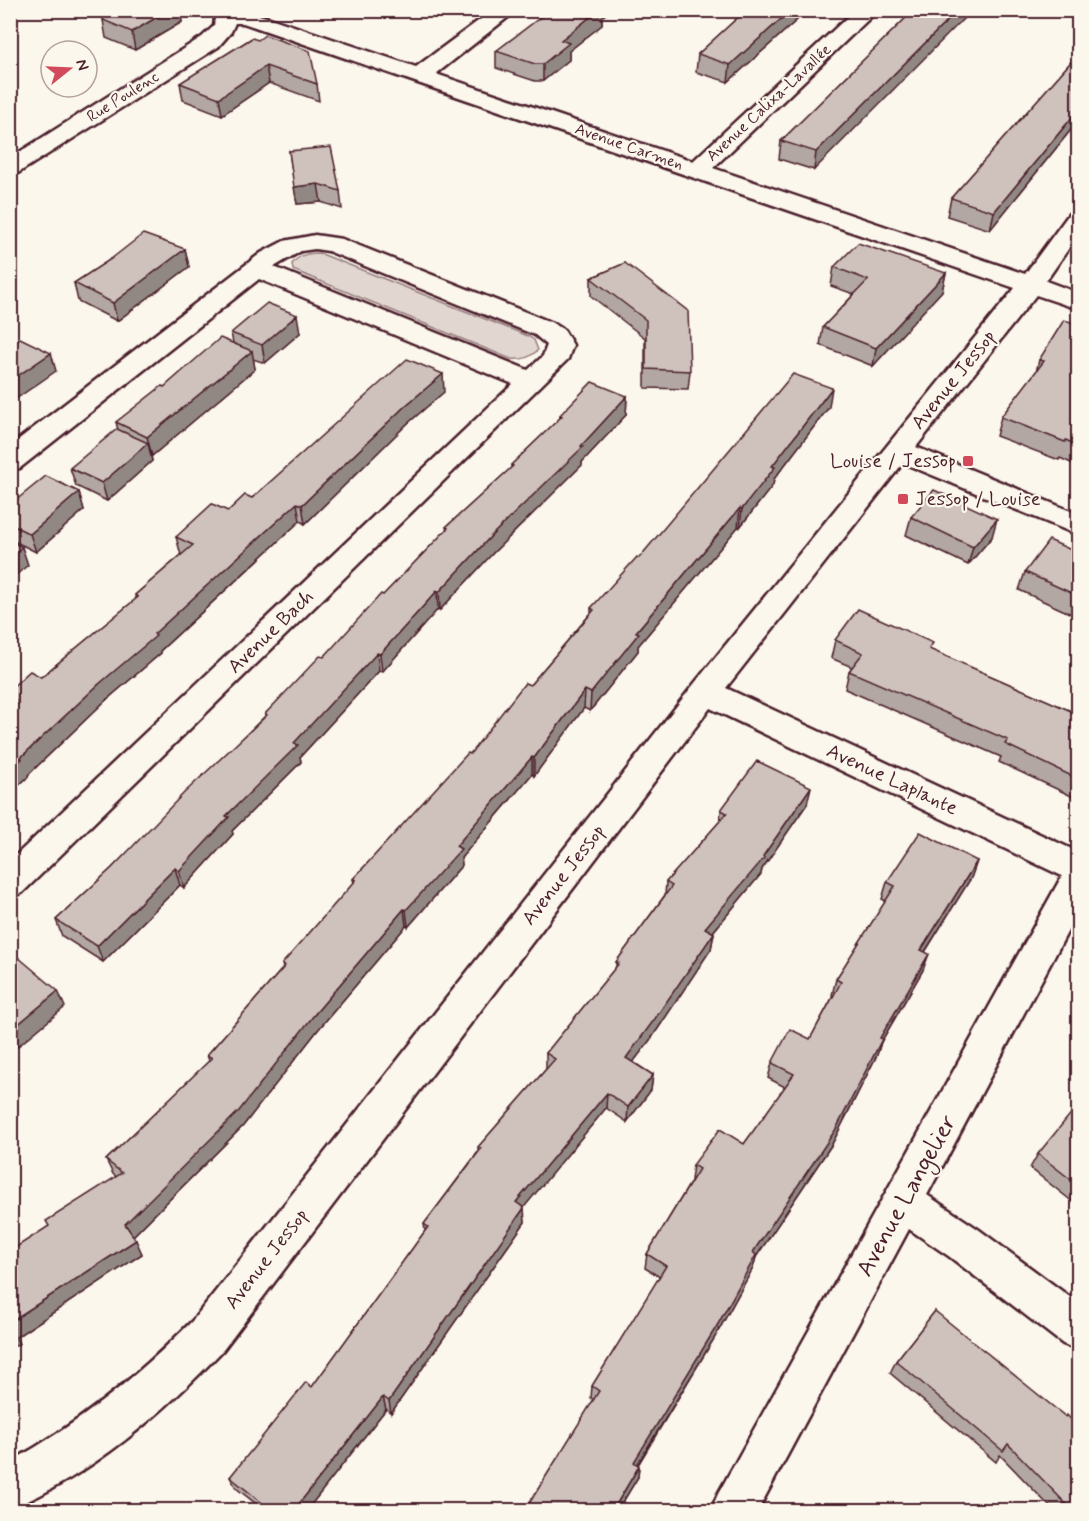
<svg xmlns="http://www.w3.org/2000/svg" width="1089" height="1521" viewBox="0 0 1089 1521" font-family="Mynerve,sans-serif">
  <rect width="100%" height="100%" fill="#fbf7ec"/>
  <filter id="ink" filterUnits="userSpaceOnUse"><feTurbulence type="fractalNoise" baseFrequency=".0167" numOctaves="2"/><feDisplacementMap in="SourceGraphic" scale="12" xChannelSelector="R" yChannelSelector="G"/><feConvolveMatrix kernelMatrix="1 2 1 2 8 2 1 2 1" color-interpolation-filters="sRGB"/></filter>
  <g filter="url(#ink)">
    <path fill="#e2d7d0" stroke="#967b7e" stroke-width="1.5" d="M319,253l209,83 6,4 4,10c-9,8 -15,10 -27,9l-218,-89 -1,-6c7,-9 15,-11 27,-11z"/>
    <g fill="none" stroke-linecap="round" stroke-linejoin="round">
      <g stroke="#4a1f2b" stroke-width="5">
        <g id="minor">
          <path d="M216,10l28,1 26,7 146,49 77,-57h24l-81,64 257,87 162,-151h23l-165,158 312,106 44,-60 9,-2v23l-32,46 32,12v16l-42,-14 -120,152 162,67v21l-175,-72 -177,225 352,164v60l-151,283 51,34 100,74v47l-15,-6 -113,-87 -41,-28 -151,281h-47l7,-16 344,-618 -352,-168 -487,642c-60,63 -131,125 -213,159v-47c69,-38 128,-86 183,-142l501,-636 321,-396 -772,-265h-8l-4,9 -13,15 -200,126 -8,2v-17l192,-121 12,-11z"/>
          <path d="M315,235l27,4 211,84 11,7 9,15 -5,14 -546,534 -12,4v-36l503,-477 -254,-105 -239,189 -10,2v-24l251,-193 23,-12zM315,249l13,2 207,84 12,10 -4,11 -15,14 -254,-103 27,-16z"/>
        </g>
      </g>
      <use href="#minor" fill="#fbf7ec" fill-rule="evenodd"/>
    </g>
    <g fill="#b2a7a2" stroke="#4a1f2b" stroke-width="1.5">
      <polygon points="109,10 180,10 182,22 135,50 106,38 103,20"/>
      <polygon points="746,10 808,10 728,82 696,72 698,54"/>
      <polygon points="914,10 814,170 779,159 781,141"/>
      <polygon points="602,17 602,25 569,51 569,60 543,81 535,81 496,68 496,51"/>
      <polygon points="252,38 317,84 319,101 269,83 222,115 183,100 180,83"/>
      <polygon points="1078,54 1078,121 990,230 947,216 951,198"/>
      <polygon points="289,151 340,191 342,209 321,202 297,204"/>
      <polygon points="185,249 189,267 117,321 78,301 74,283 111,259"/>
      <polygon points="625,263 690,371 688,389 645,388 645,338 591,296 591,278"/>
      <polygon points="834,267 946,273 942,291 873,366 820,345 823,327 854,294 831,286"/>
      <polygon points="1078,324 1078,466 1060,458 1059,460 996,436 1001,417 1036,372 1039,360"/>
      <polygon points="231,333 300,333 265,363 253,359 255,369 152,456 151,455 152,461 107,501 76,486 70,468 118,430 116,422 164,387 233,343"/>
      <polygon points="444,392 407,424 305,524 300,521 160,651 161,653 104,702 28,775 28,777 10,793 10,689 41,677 136,599 135,595 181,555 176,537 228,511"/>
      <polygon points="627,396 626,415 582,462 582,465 493,553 440,610 438,609 382,672 379,671 300,757 301,762 232,831 233,834 184,888 180,885 103,962 62,936 56,920 112,868 265,716 265,714 324,657 447,529 446,527 511,468 511,465 560,418 560,415"/>
      <polygon points="829,407 774,479 773,485 740,527 738,527 638,646 638,651 590,711 584,708 534,776 532,774 461,858 462,865 408,927 406,926 317,1031 243,1126 133,1236 142,1254 16,1337 19,1344 10,1348 10,1259 13,1258 49,1226 116,1177 113,1174 106,1160 209,1061 207,1055 283,968 282,964 354,883 353,879 470,754 530,685 591,613 591,608 639,558"/>
      <polygon points="79,492 84,510 36,552 10,539 10,505"/>
      <polygon points="911,517 992,537 968,565 906,535"/>
      <polygon points="1078,553 1078,617 1019,590 1025,572"/>
      <polygon points="835,640 931,650 1078,714 1078,799 999,762 1001,757 845,689 849,671 852,667 831,658"/>
      <polygon points="807,804 762,869 761,874 713,932 714,933 711,949 653,1036 633,1062 653,1075 651,1090 627,1122 606,1108 523,1208 525,1222 391,1413 386,1409 307,1510 264,1510 236,1488 230,1477 312,1387 425,1231 424,1224 478,1152 478,1147 546,1069 546,1053 616,967 616,962 665,895 666,882 720,821 721,810"/>
      <polygon points="977,861 971,878 925,952 923,970 881,1042 877,1055 832,1144 756,1257 753,1268 715,1337 638,1465 639,1466 638,1477 618,1510 525,1510 594,1400 591,1398 592,1386 660,1277 645,1268 647,1254 692,1180 691,1180 693,1165 744,1144 785,1087 768,1078 772,1063 810,1039 833,996 832,995 836,979 886,901 882,899 887,882"/>
      <polygon points="1078,1115 1078,1206 1030,1168 1038,1154"/>
      <polygon points="935,1311 1078,1510 1053,1510 1000,1455 996,1462 890,1373 896,1361"/>
    </g>
    <g fill="#918884" stroke="#4a1f2b" stroke-width="1.5">
      <polygon points="169,10 180,10 182,22 135,50 132,32"/>
      <polygon points="599,10 611,10 602,17 602,25 569,51 569,60 543,81 543,64 561,40"/>
      <polygon points="791,10 808,10 728,82 730,65"/>
      <polygon points="958,10 972,10 814,170 816,152"/>
      <polygon points="266,66 269,83 222,115 219,98"/>
      <polygon points="1078,110 1078,121 990,230 994,212"/>
      <polygon points="318,184 321,202 297,204 294,187"/>
      <polygon points="185,249 189,267 117,321 113,303"/>
      <polygon points="946,273 942,291 873,366 876,348"/>
      <polygon points="297,315 300,333 265,363 262,345"/>
      <polygon points="252,351 255,369 152,456 147,437"/>
      <polygon points="51,353 56,371 10,403 10,381"/>
      <polygon points="443,374 444,392 407,424 305,524 302,505 405,406"/>
      <polygon points="832,388 829,407 774,479 773,485 740,527 742,509 772,466"/>
      <polygon points="627,396 626,415 582,462 582,465 493,553 440,610 439,592 492,535 581,446"/>
      <polygon points="148,443 152,461 107,501 102,483"/>
      <polygon points="79,492 84,510 36,552 30,534"/>
      <polygon points="297,503 300,521 160,651 161,653 104,702 28,775 28,777 10,793 10,769 20,758 99,684"/>
      <polygon points="740,508 738,527 638,646 638,651 590,711 591,693 636,632"/>
      <polygon points="997,519 992,537 968,565 973,547"/>
      <polygon points="22,547 28,565 10,580 10,557"/>
      <polygon points="437,591 438,609 382,672 380,654"/>
      <polygon points="377,653 379,671 300,757 301,762 232,831 233,834 184,888 179,871 226,816"/>
      <polygon points="585,690 584,708 534,776 534,758"/>
      <polygon points="532,757 532,774 461,858 462,865 408,927 406,910 456,846"/>
      <polygon points="811,787 807,804 762,869 761,874 703,944 705,928 763,856"/>
      <polygon points="977,861 971,878 916,966 921,950"/>
      <polygon points="175,868 180,885 103,962 97,946"/>
      <polygon points="404,909 406,926 317,1031 243,1126 132,1237 125,1224 314,1015"/>
      <polygon points="714,933 711,949 653,1036 625,1073 626,1058"/>
      <polygon points="929,954 923,970 881,1042 877,1055 832,1144 756,1257 753,1268 715,1337 632,1473 634,1462 753,1252"/>
      <polygon points="58,991 65,1007 10,1053 10,1031"/>
      <polygon points="653,1075 651,1090 627,1122 628,1107"/>
      <polygon points="607,1093 606,1108 516,1217 516,1202"/>
      <polygon points="524,1208 525,1222 391,1413 389,1401"/>
      <polygon points="136,1240 142,1254 16,1337 19,1344 10,1348 10,1322"/>
      <polygon points="383,1397 386,1409 307,1510 294,1510"/>
      <polygon points="639,1466 638,1477 618,1510 613,1510"/>
    </g>
    <g fill="#cfc2bc" stroke="#4a1f2b" stroke-width="1.5">
      <polygon points="109,10 169,10 132,32 103,20"/>
      <polygon points="550,10 599,10 561,40 569,43 543,64 535,64 496,51"/>
      <polygon points="746,10 791,10 730,65 698,54"/>
      <polygon points="914,10 958,10 816,152 781,141"/>
      <polygon points="265,35 310,51 317,84 266,66 219,98 180,83 252,38 258,40"/>
      <polygon points="1078,54 1078,110 994,212 951,198"/>
      <polygon points="331,147 340,191 318,184 294,187 289,151"/>
      <polygon points="143,234 185,249 113,303 74,283 111,259"/>
      <polygon points="858,243 946,273 876,348 823,327 868,280 834,267"/>
      <polygon points="625,263 688,311 690,371 646,369 646,320 591,278"/>
      <polygon points="267,303 297,315 262,345 231,333"/>
      <polygon points="1064,320 1078,324 1078,446 1066,440 1065,442 1001,417 1044,361 1039,360"/>
      <polygon points="20,338 51,353 10,381 10,344"/>
      <polygon points="220,338 252,351 147,437 116,422 162,386 164,387"/>
      <polygon points="407,359 443,374 405,406 302,505 297,503 154,634 156,636 99,684 20,758 22,759 10,769 10,705 16,701 10,698 10,689 30,671 41,677 138,597 135,595 193,545 176,537 212,504 228,511 245,495 252,498"/>
      <polygon points="793,374 832,388 772,466 775,467 742,509 740,508 636,632 639,633 591,693 585,690 534,758 532,757 456,846 461,849 406,910 404,909 314,1015 239,1111 125,1224 136,1240 10,1322 10,1259 13,1258 10,1254 10,1251 49,1226 46,1221 122,1173 106,1160 212,1058 207,1055 285,966 282,964 356,880 353,879 468,753 470,754 525,683 530,685 594,610 591,608 637,557 639,558"/>
      <polygon points="592,382 627,396 581,446 583,447 492,535 439,592 437,591 380,654 377,653 294,743 298,745 226,816 229,817 179,871 175,868 97,946 56,920 112,868 184,793 267,715 265,714 320,656 324,657 381,594 383,595 448,528 446,527 513,466 511,465 562,416 560,415"/>
      <polygon points="117,429 148,443 102,483 70,468"/>
      <polygon points="46,476 79,492 30,534 10,524 10,505"/>
      <polygon points="934,490 997,519 973,547 911,517"/>
      <polygon points="1049,540 1078,553 1078,596 1025,572"/>
      <polygon points="10,541 22,547 10,557"/>
      <polygon points="858,609 933,643 929,649 1078,714 1078,779 1005,744 1008,740 849,671 863,653 835,640"/>
      <polygon points="757,761 811,787 763,856 764,858 705,928 714,933 654,1020 626,1058 653,1075 628,1107 607,1093 516,1202 524,1208 389,1401 383,1397 294,1510 271,1510 230,1477 306,1382 312,1387 428,1227 424,1224 481,1149 478,1147 555,1059 546,1053 619,963 616,962 672,886 666,882 727,813 721,810"/>
      <polygon points="920,832 977,861 921,950 929,954 880,1038 882,1039 836,1129 753,1252 756,1255 718,1324 634,1462 639,1466 613,1510 525,1510 599,1391 592,1386 666,1266 647,1254 699,1169 693,1165 720,1129 744,1144 794,1074 772,1063 790,1029 810,1039 841,982 836,979 895,886 887,882"/>
      <polygon points="18,957 58,991 10,1031 10,963"/>
      <polygon points="1073,1111 1078,1115 1078,1185 1038,1154"/>
      <polygon points="935,1311 1066,1417 1067,1415 1078,1427 1078,1510 1072,1510 1008,1444 1003,1451 896,1361"/>
    </g>
  </g>
  <g fill="#d1495b" stroke="#fbf7ec" stroke-width="2">
    <rect x="962" y="455" width="12" height="12" rx="3"/>
    <rect x="897" y="493" width="12" height="12" rx="3"/>
  </g>
  <g text-anchor="middle" dominant-baseline="central" stroke-width="4.5" stroke-linejoin="round" paint-order="stroke">
    <g font-size="16" fill="#4a1f2b" stroke="#fbf7ec">
      <text transform="translate(123 97) rotate(-32)">Rue Poulenc</text>
      <text transform="translate(769 103) rotate(-43)">Avenue Calixa-Lavallée</text>
      <text transform="translate(629 147) rotate(19)">Avenue Carmen</text>
    </g>
    <g font-size="20" fill="#4a1f2b" stroke="#fbf7ec">
      <text transform="translate(954 380) rotate(-51)">Avenue Jessop</text>
      <text transform="translate(271 632) rotate(-44)">Avenue Bach</text>
      <text transform="translate(892 780) rotate(25)">Avenue Laplante</text>
      <text transform="translate(564 875) rotate(-52)">Avenue Jessop</text>
      <text transform="translate(267 1259) rotate(-52)">Avenue Jessop</text>
    </g>
    <g font-size="20" fill="#4a1f2b" stroke="#fbf7ec" text-anchor="end">
      <text x="956" y="461">Louise / Jessop</text>
      <text x="915" y="499" text-anchor="start">Jessop / Louise</text>
    </g>
    <g font-size="24" fill="#4a1f2b" stroke="#fbf7ec">
      <text transform="translate(907 1196) rotate(-61)">Avenue Langelier</text>
    </g>
  </g>
  <rect width="1089" height="1521" fill="none" stroke="#fbf7ec" stroke-width="36"/>
  <rect x="18" y="18" width="1053" height="1485" fill="none" stroke="#4a1f2b" stroke-width="2" filter="url(#ink)"/>
  <g transform="translate(69 69) rotate(72)"><circle r="28" fill="#fbf7ec" stroke="#b4a19f" stroke-width="1.5"/>
  <path d="M0-4.5L10 22L0 15L-10 22Z" fill="#d1495b"/>
  <text y="-9" font-size="16" font-weight="bold" text-anchor="middle" fill="#4a1f2b">N</text>
  </g>
</svg>
